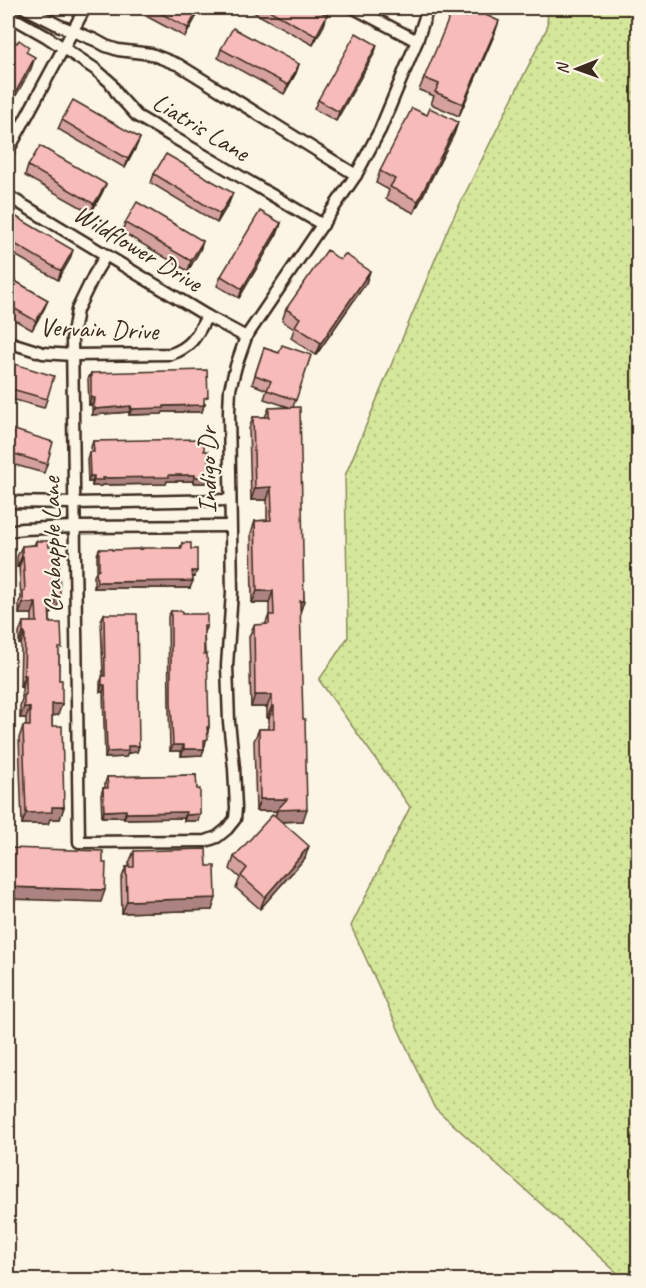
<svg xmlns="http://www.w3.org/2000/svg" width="646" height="1288" viewBox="0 0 646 1288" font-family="Caveat,sans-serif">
  <defs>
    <pattern id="grass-dots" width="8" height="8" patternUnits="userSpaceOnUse" patternTransform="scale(1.5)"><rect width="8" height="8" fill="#d5e79a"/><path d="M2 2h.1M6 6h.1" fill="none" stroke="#b8c684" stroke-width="1.8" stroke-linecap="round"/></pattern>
  </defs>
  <rect width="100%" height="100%" fill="#fcf5e5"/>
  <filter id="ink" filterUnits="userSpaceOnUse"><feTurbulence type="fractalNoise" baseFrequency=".0167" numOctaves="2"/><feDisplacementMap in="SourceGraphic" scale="12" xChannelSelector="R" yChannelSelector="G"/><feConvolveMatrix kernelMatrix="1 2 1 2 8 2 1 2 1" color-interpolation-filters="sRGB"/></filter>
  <g filter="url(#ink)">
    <polygon fill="url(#grass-dots)" stroke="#88885c" stroke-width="1.5" points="548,8 638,8 638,1280 625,1280 434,1107 351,926 410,807 319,680 348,637 345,476 449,226 547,28"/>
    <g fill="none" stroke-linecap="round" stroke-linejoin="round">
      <g stroke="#3b2a1e" stroke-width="15">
        <g id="street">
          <polyline points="25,8 58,25 95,40 106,46 118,50 151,54 179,65 356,175"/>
          <polyline points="354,8 417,41"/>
          <polyline points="8,15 47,37 95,69 110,82 118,95 137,116 323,225"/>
          <polyline points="8,151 85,8"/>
          <polyline points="8,196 207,316 246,337"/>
          <polyline points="106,255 94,275 77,310 72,339 79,842 206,841 217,837 227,829 235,819 236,808 234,768 229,722 227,666 232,592 229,411 230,389 236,366 246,337 356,175 380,130 417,41 428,8"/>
          <path d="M8,342l35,11 29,2 99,-1c21,-7 26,-19 36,-38"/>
          <polyline points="8,502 74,503 230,500"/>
          <polyline points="8,531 23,529 75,527 230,526"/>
        </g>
      </g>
      <use href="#street" stroke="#fcf5e5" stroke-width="10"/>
    </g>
    <g fill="#d4a19f" stroke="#3b2a1e" stroke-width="1.5">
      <polygon points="131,8 199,8 196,17 185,37"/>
      <polygon points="246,8 313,8 327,15 324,25 313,45"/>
      <polygon points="466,17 495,33 459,116 431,104 434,96 419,90 424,78"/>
      <polygon points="377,45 374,54 336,121 314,109 318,100"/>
      <polygon points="221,49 299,64 296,73 284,94 218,58"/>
      <polygon points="427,115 458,122 454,134 414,213 386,199 389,190 376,183 380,171"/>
      <polygon points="62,120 140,138 136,147 125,168 58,129"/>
      <polygon points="28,166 106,184 102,193 91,213 25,176"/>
      <polygon points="154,174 229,203 217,223 151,183"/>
      <polygon points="8,212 70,259 58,280 8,251"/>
      <polygon points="125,223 203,241 200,250 188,271 122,232"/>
      <polygon points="281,223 278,232 239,298 217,286 221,276"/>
      <polygon points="340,260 370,271 366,283 316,355 291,338 294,329 282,321 286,309"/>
      <polygon points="8,277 48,300 44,309 32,330 8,316"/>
      <polygon points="264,348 279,353 311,355 293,407 304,601 300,611 303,821 281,822 305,858 260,909 236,888 240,878 230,869 234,857 275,816 277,811 256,811 254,741 259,729 269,729 269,718 267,718 267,707 251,707 249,637 254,625 265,625 269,615 269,603 252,603 251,533 255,521 267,520 267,500 251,500 249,429 253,417 265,417 269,408 289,407 264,399 267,390 252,384"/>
      <polygon points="8,362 47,399 44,408 8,398"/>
      <polygon points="91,373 206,404 204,404 202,412 163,412 162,414 129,415 129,412 92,415 92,405 89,405 88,379"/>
      <polygon points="8,428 47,464 44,473 8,463"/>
      <polygon points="93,441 200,443 204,451 209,477 206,483 193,483 193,481 167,481 166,484 102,485 101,486 92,486 92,482 88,482 87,459 89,452 91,452 91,447"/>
      <polygon points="36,541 56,610 53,610 51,614 50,614 50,623 59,656 58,715 52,716 52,726 64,807 60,819 50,819 48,824 22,824 19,738 23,726 26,726 26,718 20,718 20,706 22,699 22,687 20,687 21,644 19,644 19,633 23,622 32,622 32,614 19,614 19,602 21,598 20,581 19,567 17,567 17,557 22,546 34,545"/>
      <polygon points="182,543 194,577 193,577 190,588 94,588 94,576 97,570 97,555 99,549 112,550 180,548"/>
      <polygon points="171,611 182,614 207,626 204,632 209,727 205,746 204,746 204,749 202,755 181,756 181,751 170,751 169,708 168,617"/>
      <polygon points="104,614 139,746 137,752 128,753 126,757 105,758 103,692 100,692 100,682 103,676 101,620"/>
      <polygon points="196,775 198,821 184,821 184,818 124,819 124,817 102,817 101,795 103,788 105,788 105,783 107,777"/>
      <polygon points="134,851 207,866 212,910 122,913 121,880 126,867 129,867 129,863"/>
    </g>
    <g fill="#ad8382" stroke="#3b2a1e" stroke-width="1.5">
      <polygon points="199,8 196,17 185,37 188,28"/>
      <polygon points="466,8 498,8 497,12"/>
      <polygon points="327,15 324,25 313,45 316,36"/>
      <polygon points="499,21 495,33 459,116 463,104"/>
      <polygon points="377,45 374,54 336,121 339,112"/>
      <polygon points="35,57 31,69 8,110 8,106"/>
      <polygon points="299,64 296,73 284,94 288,85"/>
      <polygon points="458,122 454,134 414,213 418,201"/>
      <polygon points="140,138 136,147 125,168 128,159"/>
      <polygon points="106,184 102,193 91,213 94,204"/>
      <polygon points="233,193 229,203 217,223 220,214"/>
      <polygon points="281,223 278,232 239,298 242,289"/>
      <polygon points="203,241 200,250 188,271 191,261"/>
      <polygon points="73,250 70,259 58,280 61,271"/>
      <polygon points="370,271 366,283 316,355 321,343"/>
      <polygon points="48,300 44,309 32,330 36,321"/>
      <polygon points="91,398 95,398 92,405 89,405"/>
      <polygon points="204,405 202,412 163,412 162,414 129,415 132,409 164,406"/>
      <polygon points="131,406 129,412 92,415 94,409"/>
      <polygon points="169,475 195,475 193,481 167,481 166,484 102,485 101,486 92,486 94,480 103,478"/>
      <polygon points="90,476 94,476 92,482 88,482"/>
      <polygon points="195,477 209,477 206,483 193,483"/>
      <polygon points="271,487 267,500 251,500 255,488"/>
      <polygon points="22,556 23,556 19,567 17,567"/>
      <polygon points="192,571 197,571 194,577 190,577"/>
      <polygon points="193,581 190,588 94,588 97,582"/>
      <polygon points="257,591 273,591 269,603 252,603"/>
      <polygon points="55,599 60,599 56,610 53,610 51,614 45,614 49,603"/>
      <polygon points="300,601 304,601 300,613"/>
      <polygon points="23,603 36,603 32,614 19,614"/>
      <polygon points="23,633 25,633 21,644 19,644"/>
      <polygon points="24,675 26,675 22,687 20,687"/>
      <polygon points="102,685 105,685 103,692 100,692"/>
      <polygon points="255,695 272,695 267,707 251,707"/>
      <polygon points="52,704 62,704 58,715 47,716"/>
      <polygon points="272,706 274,706 269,718 267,718"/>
      <polygon points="24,707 30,707 26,718 20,718"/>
      <polygon points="173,745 184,745 181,751 170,751"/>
      <polygon points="128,746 139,746 137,752 128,753 126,757 105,758 107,752"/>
      <polygon points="184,749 204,749 202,755 181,756"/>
      <polygon points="260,799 287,799 307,809 303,821 273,822 277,811 256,811"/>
      <polygon points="52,807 64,807 60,819 50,819 48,824 22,824 26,813"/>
      <polygon points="126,810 124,817 102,817 104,811"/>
      <polygon points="186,812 184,818 124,819 126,813"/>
      <polygon points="200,814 198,821 184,821 186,815"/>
      <polygon points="309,846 305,858 260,909 265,897"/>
      <polygon points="8,887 105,890 101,902 8,899"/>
      <polygon points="216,898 212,910 122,913 127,901"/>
    </g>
    <g fill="#f7bbb9" stroke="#3b2a1e" stroke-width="1.5">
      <polygon points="151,8 199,8 188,28"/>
      <polygon points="265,8 313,8 327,15 316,36"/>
      <polygon points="470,8 499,21 463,104 435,92 439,84 424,78 452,11 466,17"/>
      <polygon points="233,28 299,64 288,85 221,49"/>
      <polygon points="356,33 377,45 339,112 318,100"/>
      <polygon points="8,38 17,43 19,40 29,47 26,52 35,57 8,106"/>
      <polygon points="73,100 140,138 128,159 62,120"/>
      <polygon points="412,108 427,115 430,108 458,122 418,201 390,187 395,179 380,171"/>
      <polygon points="40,146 106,184 94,204 28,166"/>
      <polygon points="166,154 233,193 220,214 154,174"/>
      <polygon points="137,202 203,241 191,261 125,223"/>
      <polygon points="260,211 281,223 242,289 221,276"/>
      <polygon points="8,212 73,250 61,271 8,240"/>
      <polygon points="327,250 340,260 345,254 370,271 321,343 295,326 300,318 286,309"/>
      <polygon points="8,277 48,300 36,321 8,305"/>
      <polygon points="282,345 311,355 296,400 267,390 271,381 255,375 264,348 279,353"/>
      <polygon points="8,362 54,376 47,399 8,388"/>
      <polygon points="207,370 208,397 204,398 204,405 164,406 164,408 132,409 131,406 94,409 95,398 91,398 91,373"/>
      <polygon points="300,407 304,601 300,601 303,719 305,719 307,809 277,810 287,799 260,799 259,729 274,729 274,706 272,706 272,695 255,695 254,625 269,624 269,615 274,615 273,591 257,591 255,521 271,520 270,511 272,511 271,487 255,488 253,417 269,417 269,408"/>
      <polygon points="8,428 53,442 47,464 8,452"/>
      <polygon points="200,439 200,443 204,443 204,451 208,451 209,477 195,477 195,475 169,475 169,477 103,478 104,480 94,480 94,476 90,476 89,452 94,452 93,441"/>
      <polygon points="36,541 48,541 49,547 59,547 60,599 55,599 55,603 49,603 50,623 61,623 62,648 59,648 59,680 62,680 62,704 52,704 52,726 62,726 64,807 52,807 52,812 26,813 23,726 30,726 30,707 24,707 24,695 26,695 26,675 24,675 25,633 23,633 23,622 37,622 36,603 23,603 23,591 25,591 24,570 23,556 22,556 22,546 36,545"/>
      <polygon points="182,543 191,543 191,549 197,549 197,571 192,571 193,581 97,582 96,570 99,570 99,549 112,549 112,550 142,549 141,548 182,548"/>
      <polygon points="171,611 182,611 182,614 207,614 207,626 204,626 204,654 207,654 209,727 207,727 208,739 204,740 204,749 184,749 184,745 173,745 171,702"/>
      <polygon points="104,614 137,614 139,746 128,746 128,751 107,752 105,685 102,685 102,676 105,676"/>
      <polygon points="196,775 197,789 200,789 200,814 186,815 186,812 126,813 126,810 104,811 103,788 108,788 107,777"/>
      <polygon points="273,814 309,846 265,897 241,876 247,868 234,857"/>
      <polygon points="8,848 103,851 103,863 106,863 105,890 8,887"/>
      <polygon points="206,849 207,866 215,866 216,898 127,901 126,867 134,867 134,851"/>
    </g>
  </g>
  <g text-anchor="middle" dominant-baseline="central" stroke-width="4.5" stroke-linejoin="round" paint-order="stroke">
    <g font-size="26" fill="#3b2a1e" stroke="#fcf5e5">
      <text transform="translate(201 127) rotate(31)">Liatris Lane</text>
      <text transform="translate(138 248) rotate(31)">Wildflower Drive</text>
      <text transform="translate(99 329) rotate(2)">Vervain Drive</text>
      <text transform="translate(207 470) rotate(-90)">Indigo Dr</text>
      <text transform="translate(52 545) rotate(-91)">Crabapple Lane</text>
    </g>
  </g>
  <rect width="646" height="1288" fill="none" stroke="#fcf5e5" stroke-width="30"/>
  <rect x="15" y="15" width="616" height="1258" fill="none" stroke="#3b2a1e" stroke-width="2" filter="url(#ink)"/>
  <g transform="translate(577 69) rotate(269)" stroke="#fcf5e5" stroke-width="4.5" paint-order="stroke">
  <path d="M0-4.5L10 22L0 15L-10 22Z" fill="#3b2a1e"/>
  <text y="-9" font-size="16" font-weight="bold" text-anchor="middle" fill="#3b2a1e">N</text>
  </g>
</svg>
